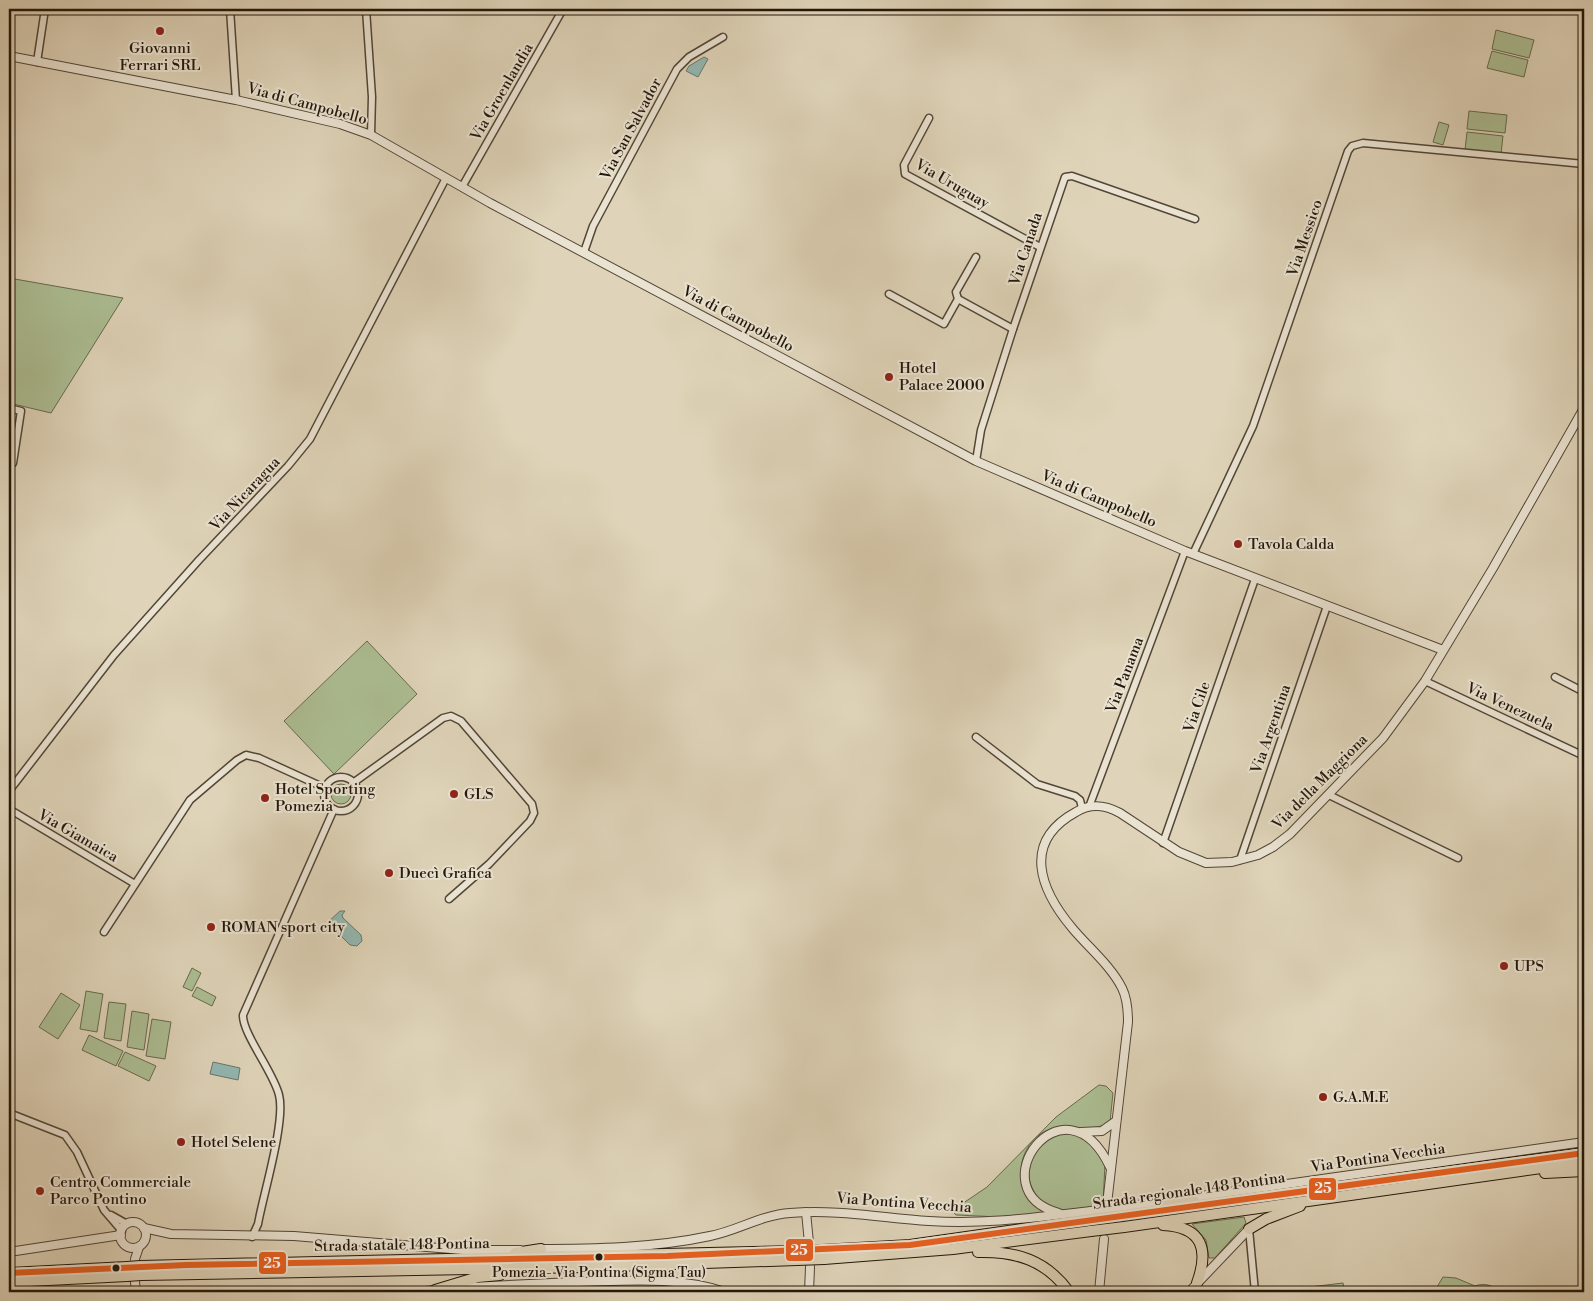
<svg xmlns="http://www.w3.org/2000/svg" width="1593" height="1301" viewBox="0 0 1593 1301" font-family="'Libre Bodoni',serif">
  <rect width="100%" height="100%" fill="#dfd4b9"/>
  <filter id="stains"><feTurbulence type="fractalNoise" baseFrequency=".004" numOctaves="4"/><feColorMatrix values="0 0 0 0 .2 0 0 0 0 .09 0 0 0 0 .02 0 0 0 .5 -.17"/></filter>
  <radialGradient id="worn" r=".72"><stop offset=".6" stop-color="#630" stop-opacity="0"/><stop offset="1" stop-color="#630" stop-opacity=".3"/></radialGradient>
  <g fill="#acbe93" stroke="#686a4e">
    <polygon points="1496,30 1534,40 1529,58 1492,49"/>
    <polygon points="1492,51 1528,60 1524,77 1487,68"/>
    <polygon points="1469,111 1507,115 1505,133 1467,129"/>
    <polygon points="1439,122 1449,125 1443,145 1433,142"/>
    <polygon points="1467,132 1503,136 1501,154 1465,150"/>
    <polygon points="9,278 123,298 51,413 9,403"/>
    <polygon points="367,641 417,694 334,774 284,721"/>
    <circle cx="341" cy="794" r="10"/>
    <polygon points="192,968 201,973 192,991 183,987"/>
    <polygon points="197,987 216,997 212,1006 192,996"/>
    <polygon points="86,991 103,994 97,1032 80,1029"/>
    <polygon points="61,993 80,1005 58,1039 39,1027"/>
    <polygon points="109,1002 126,1004 121,1041 104,1038"/>
    <polygon points="132,1011 149,1014 144,1050 127,1047"/>
    <polygon points="152,1019 171,1022 165,1059 146,1056"/>
    <polygon points="89,1035 123,1051 116,1066 82,1050"/>
    <polygon points="125,1052 156,1066 149,1081 118,1066"/>
    <path d="M1099,1085l7,1 7,7 -3,29c-27,17 -65,-12 -85,31 -5,11 -5,23 -1,34 4,12 16,17 21,26l-44,4 -45,-2 -2,-2 2,-5 31,-21 69,-70z"/>
    <path d="M1070,1133l14,4 21,26 -2,41c-13,2 -31,9 -43,6 -37,-9 -43,-56 -9,-73 5,-3 14,-3 19,-4z"/>
    <polygon points="1244,1217 1246,1223 1215,1258 1209,1258 1206,1240 1192,1224"/>
    <path d="M1443,1277l13,1 19,8c11,-4 17,0 27,6h-68z"/>
    <polygon points="1343,1283 1345,1292 1268,1292"/>
  </g>
  <g fill="#93b8b2" stroke="#66786f">
    <polygon points="704,57 708,59 698,77 686,71 689,66"/>
    <polygon points="340,911 345,911 342,915 343,918 361,935 362,941 357,946 350,945 339,934 329,928 328,922"/>
    <polygon points="213,1062 240,1068 238,1080 210,1074"/>
  </g>
  <g fill="none" stroke-linecap="round" stroke-linejoin="round">
    <g stroke="#524636" stroke-width="9">
      <g id="minor">
        <polyline points="230,9 236,100"/>
        <polyline points="366,9 372,97 371,135"/>
        <polyline points="37,62 45,9"/>
        <polyline points="929,118 904,165 905,174 1040,247"/>
        <polyline points="462,187 563,9"/>
        <polyline points="584,252 593,226 677,69 689,57 723,37"/>
        <polyline points="889,294 944,324 958,299 956,292 976,257"/>
        <polyline points="958,299 1013,329"/>
        <polyline points="9,408 21,411 13,463 9,462"/>
        <polyline points="976,461 981,430 1013,329 1065,177 1072,176 1195,219"/>
        <polyline points="1193,554 1253,426 1348,151 1352,146 1363,143 1584,164"/>
        <polyline points="1555,677 1584,692"/>
        <polyline points="1425,681 1584,756"/>
        <polyline points="976,737 1037,784 1075,796 1080,800 1082,808"/>
        <circle cx="341" cy="794" r="17"/>
        <polyline points="353,783 443,718 451,716 461,721 532,804 534,813 530,821 489,864 449,899"/>
        <polyline points="9,791 114,655 199,560 288,466 310,439 446,178"/>
        <polyline points="1329,795 1458,858"/>
        <polyline points="1089,807 1185,551"/>
        <polyline points="9,809 135,884"/>
        <polyline points="1163,843 1255,579"/>
        <polyline points="1240,860 1327,606"/>
        <polyline points="104,932 190,800 237,760 246,755 259,758 325,788"/>
        <polyline points="9,1113 65,1135 77,1152 104,1210 122,1231"/>
        <polyline points="111,1215 127,1224"/>
        <polyline points="1249,1229 1255,1292"/>
        <path d="M252,1237l6,-13c5,-29 28,-103 21,-129 -5,-22 -37,-62 -36,-80l91,-206"/>
      </g>
    </g>
    <g stroke="#524636" stroke-width="10">
      <g id="tertiary">
        <polyline points="9,56 236,100 340,124 371,135 490,203 976,461 1185,551 1443,650"/>
        <polyline points="1081,1132 1102,1131 1116,1121"/>
        <polyline points="1188,1198 1584,1142"/>
        <path d="M1107,1204l21,-182c0,-12 -1,-24 -6,-34 -11,-22 -33,-40 -49,-59 -33,-39 -52,-87 3,-117 15,-9 29,-7 44,1l59,39 27,11 26,-1 26,-7 15,-8 17,-13 93,-96 42,-57 68,-113 91,-160"/>
        <polyline points="1123,1207 1166,1201"/>
        <polyline points="806,1212 809,1243"/>
        <path d="M1059,1213c-83,-22 5,-143 51,-46"/>
        <circle cx="133" cy="1235" r="13"/>
        <polyline points="144,1228 171,1234 294,1236 463,1250 520,1250"/>
        <path d="M536,1249c58,0 118,-1 174,-13 27,-5 51,-21 80,-23 46,-4 93,5 139,8 55,4 109,-4 162,-10"/>
        <polyline points="9,1252 121,1235"/>
        <polyline points="135,1259 139,1247"/>
        <polyline points="135,1282 136,1292"/>
        <path d="M413,1292c55,-6 110,-8 164,-10 49,-1 100,-6 148,10"/>
        <polyline points="809,1292 810,1267"/>
        <polyline points="1099,1292 1104,1239"/>
        <polyline points="1189,1292 1249,1229"/>
      </g>
    </g>
    <g stroke="#23170a" stroke-width="12">
      <g id="trunk">
        <polyline points="1545,1173 1584,1171"/>
        <polyline points="1163,1201 1194,1201"/>
        <polyline points="1124,1215 1584,1153"/>
        <path d="M1163,1225c40,2 46,25 34,58"/>
        <polyline points="1124,1227 1584,1162"/>
        <polyline points="1249,1229 1266,1219 1300,1206"/>
        <polyline points="822,1250 910,1245 1091,1219"/>
        <path d="M978,1252c38,-1 68,8 91,40"/>
        <polyline points="515,1253 541,1249"/>
        <polyline points="824,1259 953,1249 1091,1231"/>
        <polyline points="140,1266 797,1251"/>
        <polyline points="9,1273 127,1267"/>
        <polyline points="141,1275 586,1267 797,1260"/>
        <polyline points="9,1282 127,1276"/>
        <polyline points="435,1290 478,1277 500,1275"/>
      </g>
    </g>
    <use href="#minor" stroke="#eae3d2" stroke-width="6"/>
    <use href="#tertiary" stroke="#eae3d2" stroke-width="8"/>
    <use href="#trunk" stroke="#dfd4b9" stroke-width="10"/>
    <g stroke="#524636" stroke-width="10" stroke-linecap="butt">
      <polyline id="tertiary-bridge" points="1091,1211 1123,1207"/>
    </g>
    <g stroke="#23170a" stroke-width="12" stroke-linecap="butt">
      <g id="trunk-bridge">
        <polyline points="1091,1219 1124,1215"/>
        <polyline points="1091,1231 1124,1227"/>
        <polyline points="797,1251 822,1250"/>
        <polyline points="797,1260 824,1259"/>
        <polyline points="127,1267 140,1266"/>
        <polyline points="127,1276 141,1275"/>
      </g>
    </g>
    <use href="#tertiary-bridge" stroke="#eae3d2" stroke-width="8"/>
    <use href="#trunk-bridge" stroke="#dfd4b9" stroke-width="10"/>
    <g stroke="#eae3d2" stroke-width="10">
      <polyline id="bus-1" points="9,1273 186,1265 667,1256 910,1245 1584,1153"/>
    </g>
    <use href="#bus-1" stroke="#e86121" stroke-width="6"/>
  </g>
  <g fill="#8f2418" stroke="#eae3d2" stroke-width="2">
    <circle cx="160" cy="31" r="5"/>
    <circle cx="889" cy="377" r="5"/>
    <circle cx="1238" cy="544" r="5"/>
    <circle cx="454" cy="794" r="5"/>
    <circle cx="265" cy="798" r="5"/>
    <circle cx="389" cy="873" r="5"/>
    <circle cx="211" cy="927" r="5"/>
    <circle cx="1504" cy="966" r="5"/>
    <circle cx="1323" cy="1097" r="5"/>
    <circle cx="181" cy="1142" r="5"/>
    <circle cx="40" cy="1191" r="5"/>
  </g>
  <g fill="#23170a" stroke="#eae3d2" stroke-width="2">
    <circle cx="599" cy="1257" r="4.5"/>
    <circle cx="116" cy="1268" r="4.5"/>
  </g>
  <g text-anchor="middle" dominant-baseline="central" stroke-width="4" stroke-linejoin="round" paint-order="stroke">
    <g font-size="14" fill="#23170a" stroke="#eae3d2">
      <text x="599" y="1273">Pomezia- Via Pontina (Sigma Tau)</text>
    </g>
    <g font-size="15" fill="#23170a" stroke="#eae3d2" text-anchor="start">
      <text x="160" y="48" text-anchor="middle">Giovanni<tspan x="160" dy="17">Ferrari SRL</tspan></text>
      <text x="899" y="368">Hotel<tspan x="899" dy="17">Palace 2000</tspan></text>
      <text x="1248" y="544">Tavola Calda</text>
      <text x="275" y="789">Hotel Sporting<tspan x="275" dy="17">Pomezia</tspan></text>
      <text x="464" y="794">GLS</text>
      <text x="399" y="873">Duecì Grafica</text>
      <text x="221" y="927">ROMAN sport city</text>
      <text x="1514" y="966">UPS</text>
      <text x="1333" y="1097">G.A.M.E</text>
      <text x="191" y="1142">Hotel Selene</text>
      <text x="50" y="1182">Centro Commerciale<tspan x="50" dy="17">Parco Pontino</tspan></text>
    </g>
    <g font-size="15" fill="#23170a" stroke="#eae3d2">
      <text transform="translate(502 92) rotate(-60)">Via Groenlandia</text>
      <text transform="translate(307 104) rotate(15)">Via di Campobello</text>
      <text transform="translate(631 129) rotate(-62)">Via San Salvador</text>
      <text transform="translate(952 184) rotate(30)">Via Uruguay</text>
      <text transform="translate(1305 238) rotate(-71)">Via Messico</text>
      <text transform="translate(1026 249) rotate(-72)">Via Canada</text>
      <text transform="translate(738 319) rotate(28)">Via di Campobello</text>
      <text transform="translate(245 494) rotate(-47)">Via Nicaragua</text>
      <text transform="translate(1099 499) rotate(23)">Via di Campobello</text>
      <text transform="translate(1125 675) rotate(-69)">Via Panama</text>
      <text transform="translate(1197 707) rotate(-71)">Via Cile</text>
      <text transform="translate(1510 707) rotate(25)">Via Venezuela</text>
      <text transform="translate(1271 729) rotate(-71)">Via Argentina</text>
      <text transform="translate(1320 782) rotate(-45)">Via della Maggiona</text>
      <text transform="translate(78 836) rotate(30)">Via Giamaica</text>
      <text transform="translate(1378 1158) rotate(-8)">Via Pontina Vecchia</text>
      <text transform="translate(1189 1191) rotate(-8)">Strada regionale 148 Pontina</text>
      <text transform="translate(904 1203) rotate(4)">Via Pontina Vecchia</text>
      <text transform="translate(402 1245) rotate(-1)">Strada statale 148 Pontina</text>
    </g>
  </g>
  <g stroke="#eae3d2" stroke-width="2">
    <rect x="1308" y="1177" width="29" height="24" rx="5" fill="#e86121"/>
    <rect x="785" y="1238" width="29" height="24" rx="5" fill="#e86121"/>
    <rect x="258" y="1251" width="29" height="24" rx="5" fill="#e86121"/>
  </g>
  <g font-size="14" text-anchor="middle" font-weight="bold" fill="#fff">
    <text x="1323" y="1193">25</text>
    <text x="799" y="1255">25</text>
    <text x="272" y="1268">25</text>
  </g>
  <rect width="1593" height="1301" fill="none" stroke="#dfd4b9" stroke-width="30"/>
  <rect x="10" y="10" width="1573" height="1281" fill="none" stroke="#23170a" stroke-width="2.5"/>
  <rect x="15" y="15" width="1563" height="1271" fill="none" stroke="#23170a"/>
  <rect width="100%" height="100%" filter="url(#stains)"/>
  <rect width="100%" height="100%" fill="url(#worn)"/>
</svg>
